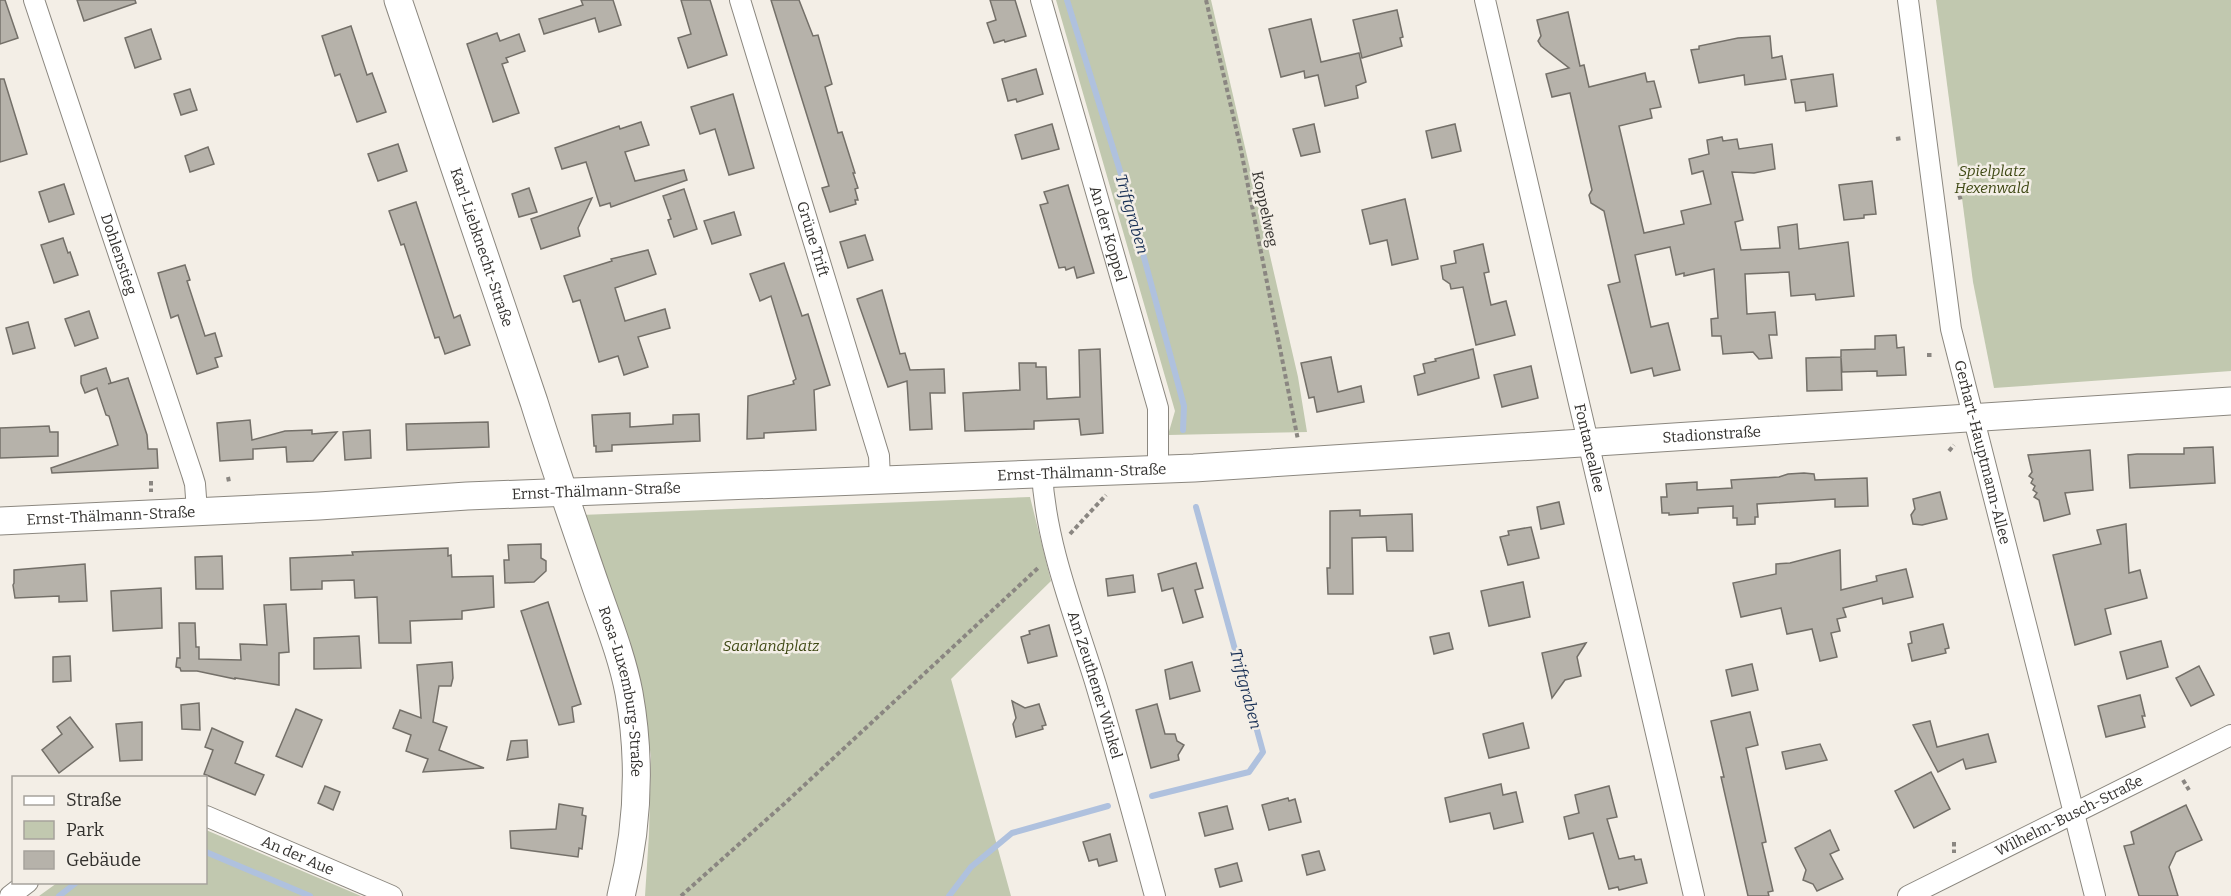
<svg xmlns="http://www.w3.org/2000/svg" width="2231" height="896" viewBox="0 0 2231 896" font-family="Bitter,serif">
  <rect width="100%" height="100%" fill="#f3eee6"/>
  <g fill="#c1c8af">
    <polygon points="1056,0 1211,0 1298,377 1307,432 1168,435 1175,411"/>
    <polygon points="1936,0 2231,0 2231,371 1994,388 1973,282"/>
    <polygon points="1030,497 1051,581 951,679 1011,896 645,896 649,834 651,756 640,688 581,515"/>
    <polygon points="206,830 361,896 39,896 57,883 206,882"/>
  </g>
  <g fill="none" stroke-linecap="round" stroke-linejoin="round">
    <g stroke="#afc1de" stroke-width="6">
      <polyline points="1067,0 1125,187 1184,406 1183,430"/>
      <polyline points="1152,796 1249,772 1263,752 1196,507"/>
      <polyline points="206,852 310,896"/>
      <polyline points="59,896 77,882"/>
      <polyline points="949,896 971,867 1012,833 1108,806"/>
    </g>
  </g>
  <g fill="#b6b2aa" stroke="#747069" stroke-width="1.5">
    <polygon points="0,0 5,0 18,38 0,44"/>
    <polygon points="77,0 135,0 136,3 84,21"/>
    <polygon points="581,0 613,0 621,25 599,32 595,18 544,34 539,19 583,5"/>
    <polygon points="681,0 710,0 727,55 688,68 678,38 691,34"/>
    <polygon points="771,0 799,0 813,36 818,35 832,84 825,87 838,133 842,132 855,173 853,173 858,188 855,189 858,200 855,200 856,204 830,212 822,188 829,186"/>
    <polygon points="990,0 1015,0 1026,36 1005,42 1004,40 994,43 987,23 996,20"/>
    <polygon points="1397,10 1403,37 1400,38 1402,46 1362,58 1353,20"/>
    <polygon points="1568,12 1580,66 1584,65 1589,87 1645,73 1647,82 1654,81 1661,107 1650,109 1652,118 1619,126 1644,233 1684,224 1681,211 1711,204 1703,171 1692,174 1689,159 1709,154 1707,140 1722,137 1723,141 1737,139 1739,149 1772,144 1775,169 1754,173 1732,172 1743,220 1735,222 1741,250 1780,248 1778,227 1797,224 1799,249 1848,242 1854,296 1816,300 1815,294 1791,296 1789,272 1745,274 1747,314 1775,312 1777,335 1769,335 1772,358 1759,359 1753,352 1723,354 1721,336 1712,336 1711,319 1718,318 1714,269 1684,276 1684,273 1676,275 1670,247 1635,255 1651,327 1668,323 1680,370 1654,376 1652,368 1631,373 1608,285 1620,282 1604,211 1591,203 1589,195 1592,190 1570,93 1552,97 1546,74 1569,68 1541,46 1538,41 1541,36 1537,20"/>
    <polygon points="1311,19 1321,62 1359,53 1366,82 1356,86 1358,98 1325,106 1318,75 1305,78 1304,71 1281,77 1269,29"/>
    <polygon points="351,26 367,75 372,73 386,112 357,122 340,74 335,76 322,36"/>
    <polygon points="151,29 161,59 135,68 125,38"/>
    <polygon points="497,33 500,41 519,34 525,51 506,58 508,62 502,64 519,113 493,122 467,44"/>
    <polygon points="1770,36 1772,58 1782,56 1786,79 1745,85 1744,75 1699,83 1691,50 1699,49 1699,46 1738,38"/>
    <polygon points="1036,69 1043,94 1017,102 1016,99 1008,101 1002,79"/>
    <polygon points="1833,74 1837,106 1806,111 1805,102 1795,103 1791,80"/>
    <polygon points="0,79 4,79 27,154 0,162"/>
    <polygon points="190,89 197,110 181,115 174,94"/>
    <polygon points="733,94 754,168 729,175 715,129 700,134 691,107"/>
    <polygon points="641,122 649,145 625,152 635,181 684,170 687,180 611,207 610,203 600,206 586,162 562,169 555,148 619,126 620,129"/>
    <polygon points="1052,124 1059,149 1022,159 1015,135"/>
    <polygon points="1314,124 1320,152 1301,156 1293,129"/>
    <polygon points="1455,124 1461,151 1432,158 1426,131"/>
    <polygon points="398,144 407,171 378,181 368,154"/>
    <polygon points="208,147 214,164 190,172 185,156"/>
    <polygon points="1872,181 1876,214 1864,215 1864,218 1844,220 1839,185"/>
    <polygon points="64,184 74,214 49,222 39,192"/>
    <polygon points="1068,185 1094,273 1077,278 1074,267 1066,270 1065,267 1059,268 1040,205 1048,203 1044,192"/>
    <polygon points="529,188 537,212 519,217 512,194"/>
    <polygon points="684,189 697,229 674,237 668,220 671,219 663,196"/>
    <polygon points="592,198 578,228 580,236 541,249 531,219"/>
    <polygon points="1405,199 1418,259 1392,265 1387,240 1370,244 1362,210"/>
    <polygon points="416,202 454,318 460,315 470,345 445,354 439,337 435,338 404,244 401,245 389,211"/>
    <polygon points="734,212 741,235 712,244 704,221"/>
    <polygon points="865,235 873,260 848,268 840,242"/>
    <polygon points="63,238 68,253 70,252 78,275 54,283 41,245"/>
    <polygon points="1483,244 1489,272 1484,273 1491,305 1506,301 1515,335 1476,345 1463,287 1451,289 1450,284 1443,279 1441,266 1456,263 1454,251"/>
    <polygon points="648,250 656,274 615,288 625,321 665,309 670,328 638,337 648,367 624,375 618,356 599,362 580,300 573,302 564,276 612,261 611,259"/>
    <polygon points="784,263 802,316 808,314 830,385 814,390 816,430 764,433 764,438 747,439 748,396 794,384 793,381 796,379 771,296 760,301 750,274"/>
    <polygon points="185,265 190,280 187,281 205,336 215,333 222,356 215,358 218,367 197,374 178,315 171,318 158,273"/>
    <polygon points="882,290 900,354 905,353 910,370 944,369 945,393 930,393 932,429 910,430 907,381 888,387 857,299"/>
    <polygon points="89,311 98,338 75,346 65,319"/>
    <polygon points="28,322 35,348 13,354 6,328"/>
    <polygon points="1896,335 1897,348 1904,347 1906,375 1877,376 1877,371 1842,372 1841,358 1842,390 1807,391 1806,358 1841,357 1841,350 1875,349 1875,336"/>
    <polygon points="1100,349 1103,433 1081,435 1079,419 1034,421 1034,429 965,431 963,393 1020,390 1019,363 1036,363 1036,367 1046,367 1047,399 1080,397 1079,350"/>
    <polygon points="1473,349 1479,378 1418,395 1414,376 1425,373 1423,364 1436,361 1435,359"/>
    <polygon points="1331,357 1338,392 1361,386 1364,402 1317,412 1314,397 1309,398 1301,363"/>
    <polygon points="1531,366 1538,398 1502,407 1494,375"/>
    <polygon points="106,368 111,383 108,384 128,378 147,435 148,449 157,449 158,468 52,473 51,468 118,445 109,416 106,415 97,388 85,393 81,383 81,376"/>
    <polygon points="630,413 630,427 673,424 673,415 699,414 700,441 612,445 612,451 596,452 596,446 594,446 592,415"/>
    <polygon points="250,420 252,440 285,431 312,430 312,434 337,432 313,461 287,462 286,447 253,449 253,459 220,461 217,423"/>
    <polygon points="488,422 489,447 407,450 406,424"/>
    <polygon points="49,426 50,432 58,432 58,456 0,458 0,428"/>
    <polygon points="370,430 371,458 345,460 343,432"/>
    <polygon points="2213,447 2215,483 2130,488 2128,455 2137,454 2184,454 2184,448"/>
    <polygon points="2090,450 2093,490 2065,493 2070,514 2044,521 2039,500 2034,497 2037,493 2033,490 2035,486 2031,483 2033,479 2029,476 2032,472 2028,455"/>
    <polygon points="1804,473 1814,474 1815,480 1867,478 1868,506 1835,507 1835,499 1757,504 1758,517 1755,517 1755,524 1737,525 1737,518 1733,518 1733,506 1698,508 1698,513 1669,515 1669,513 1662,513 1661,497 1667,497 1666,484 1697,482 1697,490 1732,488 1731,480 1779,477 1788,474"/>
    <polygon points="1940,492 1947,519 1922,525 1913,524 1911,515 1915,509 1913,499"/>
    <polygon points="1559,502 1564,524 1541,529 1537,507"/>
    <polygon points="1360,510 1360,516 1412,514 1413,551 1387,551 1386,537 1352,538 1353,594 1328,594 1327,568 1330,568 1330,511"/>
    <polygon points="2126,524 2129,573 2140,570 2147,598 2105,609 2111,634 2075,645 2053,555 2101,544 2097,530"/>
    <polygon points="1531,527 1539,558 1508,565 1500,537 1509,535 1508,531"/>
    <polygon points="541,544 541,558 546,561 546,571 534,582 505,583 504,560 509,560 508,545"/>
    <polygon points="448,548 448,556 451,555 452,577 493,576 494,607 462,611 462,619 410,621 411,643 379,643 377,597 355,598 354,580 322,581 322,589 291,590 290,558 353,555 352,552"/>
    <polygon points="1840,550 1841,590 1877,581 1876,576 1906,569 1913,597 1883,604 1882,598 1843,608 1846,617 1837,619 1840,631 1831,633 1837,657 1820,661 1812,629 1787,634 1781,608 1741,617 1733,583 1776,574 1776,564 1790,563"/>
    <polygon points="222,556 223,589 196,589 195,557"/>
    <polygon points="1196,563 1203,588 1195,590 1203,617 1183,623 1173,588 1162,591 1158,574"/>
    <polygon points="85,564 87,601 59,602 59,596 15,598 13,585 14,583 14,570"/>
    <polygon points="1133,575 1135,592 1108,596 1106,579"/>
    <polygon points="1523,582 1530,617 1489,626 1481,591"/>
    <polygon points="161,588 162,628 113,631 111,591"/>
    <polygon points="548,602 581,704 572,707 574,722 559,725 521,611"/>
    <polygon points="286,604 289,652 279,653 279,685 235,678 235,679 197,671 181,671 180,668 176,667 177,658 180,658 179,623 195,623 196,647 199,647 199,659 241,660 240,644 267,645 264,605"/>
    <polygon points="1943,624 1949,648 1945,649 1946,653 1912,661 1908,644 1912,643 1910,632"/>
    <polygon points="1049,625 1057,656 1028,663 1021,637 1030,634 1029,631"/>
    <polygon points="1449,633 1453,649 1434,654 1430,637"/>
    <polygon points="359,636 361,668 314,669 314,638"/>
    <polygon points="2161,641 2168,667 2127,679 2120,652"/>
    <polygon points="1586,643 1577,657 1581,676 1565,680 1552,698 1542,653"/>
    <polygon points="70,656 71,681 53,682 53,657"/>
    <polygon points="452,662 453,678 451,686 439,686 433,722 447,727 439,750 484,768 423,772 428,759 406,751 411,735 393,728 400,710 421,718 417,665"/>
    <polygon points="1192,662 1200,691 1170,699 1165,670"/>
    <polygon points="1752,664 1758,690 1732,696 1726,670"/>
    <polygon points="2199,666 2214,695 2191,706 2176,678"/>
    <polygon points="2140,695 2145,716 2142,716 2145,727 2106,737 2098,706"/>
    <polygon points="1012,701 1025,708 1039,704 1046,725 1042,726 1043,729 1016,737 1013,724 1016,718"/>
    <polygon points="199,703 200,730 182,729 181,705"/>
    <polygon points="1157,704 1165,734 1175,734 1177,741 1184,745 1178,755 1179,760 1151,768 1136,710"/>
    <polygon points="296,709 322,720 302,767 276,756"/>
    <polygon points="1750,712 1758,745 1746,748 1766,842 1762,843 1773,891 1768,892 1769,896 1748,896 1721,777 1724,777 1711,721"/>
    <polygon points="70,717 93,747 59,773 42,750 62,734 57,727"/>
    <polygon points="1930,721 1937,747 1988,734 1996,762 1966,769 1963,759 1938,772 1913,725"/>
    <polygon points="142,722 142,760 120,761 116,724"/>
    <polygon points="1523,723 1529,748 1489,758 1483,734"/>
    <polygon points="212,728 243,742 235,763 264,775 255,795 204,774 213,750 205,747"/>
    <polygon points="527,740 528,757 507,760 511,741"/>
    <polygon points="1820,744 1827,760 1786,769 1782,752"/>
    <polygon points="1931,772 1950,809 1914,828 1895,791"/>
    <polygon points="1501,784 1503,795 1516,792 1523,822 1494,829 1490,813 1450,822 1445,798"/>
    <polygon points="325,786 340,792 333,810 318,803"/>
    <polygon points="1609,786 1617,817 1607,819 1619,859 1634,856 1635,860 1641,859 1647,883 1619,890 1618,887 1609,889 1593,833 1569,839 1564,817 1579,813 1575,795"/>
    <polygon points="1288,798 1289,801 1295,799 1301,822 1269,830 1262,805"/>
    <polygon points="559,804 583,808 582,815 586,816 582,849 579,848 578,857 511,848 510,831 556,829"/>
    <polygon points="2186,805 2202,840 2176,852 2169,867 2178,896 2139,896 2124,846 2134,844 2131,832"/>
    <polygon points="1227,806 1233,829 1205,836 1199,813"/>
    <polygon points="1830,830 1839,850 1830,854 1843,879 1817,891 1813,884 1803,880 1806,870 1795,848"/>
    <polygon points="1110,834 1117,861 1099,866 1097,859 1089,861 1083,842"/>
    <polygon points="1319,851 1325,870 1307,875 1302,855"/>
    <polygon points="1237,863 1242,881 1220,887 1215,869"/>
  </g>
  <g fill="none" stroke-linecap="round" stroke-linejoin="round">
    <g stroke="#8b877f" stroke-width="22">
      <g id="street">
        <path id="s1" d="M34,0l158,474 3,10 2,27"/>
        <path id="s2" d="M740,0l139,456 1,24"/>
        <path id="s3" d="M1041,0l117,408v62"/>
        <path id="s4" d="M1485,0l209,896"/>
        <path id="s5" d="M1908,0l43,329 144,567"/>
        <path id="s6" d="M1042,473c4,73 33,143 54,212 21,70 40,141 59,211"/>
        <path id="s7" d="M206,816l186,80"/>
        <polyline points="10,896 28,882"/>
        <path id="s8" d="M1908,896l323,-161"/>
      </g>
    </g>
    <g stroke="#8b877f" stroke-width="29">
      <g id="secondary">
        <path id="s9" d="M398,0l136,402c19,61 40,121 61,182 12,35 27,72 34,109 12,67 9,136 -8,203"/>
        <path id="s10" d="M0,521l319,-15 148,-10 727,-28 1037,-67"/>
      </g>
    </g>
    <g stroke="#8a8681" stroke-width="4" stroke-dasharray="4.5 3" stroke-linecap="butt">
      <polyline points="1206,0 1240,145 1298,440"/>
      <polyline points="1896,139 1902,138"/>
      <polyline points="1958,198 1962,197"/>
      <polyline points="1927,355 1932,355"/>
      <polyline points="1949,451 1954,445"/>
      <polyline points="228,477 229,482"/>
      <polyline points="151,481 151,492"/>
      <polyline points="1070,534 1106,495"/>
      <polyline points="2183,780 2189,790"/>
      <polyline points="1954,842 1954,853"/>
      <polyline points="681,896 784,804 1038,568"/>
    </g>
    <use href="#street" stroke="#fff" stroke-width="20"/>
    <use href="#secondary" stroke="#fff" stroke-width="27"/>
  </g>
  <g text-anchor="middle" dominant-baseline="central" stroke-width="5" stroke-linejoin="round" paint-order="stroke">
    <g font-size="15" font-style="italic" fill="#3e4813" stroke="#f3eee6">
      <text x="1992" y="171">Spielplatz<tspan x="1992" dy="17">Hexenwald</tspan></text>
      <text x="771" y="646">Saarlandplatz</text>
    </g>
    <g font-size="15" fill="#33312e" stroke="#f3eee6">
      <text transform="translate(1265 209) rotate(78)">Koppelweg</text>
      <text stroke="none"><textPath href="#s3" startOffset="243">An der Koppel</textPath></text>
      <text stroke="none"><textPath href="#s2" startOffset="250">Grüne Trift</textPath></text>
      <text stroke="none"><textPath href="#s9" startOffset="261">Karl-Liebknecht-Straße</textPath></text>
      <text stroke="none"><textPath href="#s1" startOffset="268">Dohlenstieg</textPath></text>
      <text stroke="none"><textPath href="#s10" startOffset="1714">Stadionstraße</textPath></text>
      <text stroke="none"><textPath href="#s4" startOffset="460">Fontaneallee</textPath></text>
      <text stroke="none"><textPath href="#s5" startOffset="459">Gerhart-Hauptmann-Allee</textPath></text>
      <text stroke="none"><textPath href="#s10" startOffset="1083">Ernst-Thälmann-Straße</textPath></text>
      <text stroke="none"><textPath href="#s10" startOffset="597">Ernst-Thälmann-Straße</textPath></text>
      <text stroke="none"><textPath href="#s10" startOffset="111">Ernst-Thälmann-Straße</textPath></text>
      <text stroke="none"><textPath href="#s6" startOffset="219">Am Zeuthener Winkel</textPath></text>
      <text stroke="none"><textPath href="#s9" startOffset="728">Rosa-Luxemburg-Straße</textPath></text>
      <text stroke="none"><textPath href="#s8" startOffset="180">Wilhelm-Busch-Straße</textPath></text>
      <text stroke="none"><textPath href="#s7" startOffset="100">An der Aue</textPath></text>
    </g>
    <g font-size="16" font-style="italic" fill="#172f55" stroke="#f3eee6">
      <text transform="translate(1132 214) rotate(74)">Triftgraben</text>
      <text transform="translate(1246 689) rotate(75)">Triftgraben</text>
    </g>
  </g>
  <rect x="12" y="776" width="195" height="108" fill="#f3eee6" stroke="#a6a29c" stroke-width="1.5"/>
  <rect x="24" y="796" width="30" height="9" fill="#ffffff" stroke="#a6a29c" stroke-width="1.5"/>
  <text x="66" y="806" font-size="18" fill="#33312e">Straße</text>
  <rect x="24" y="821" width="30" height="18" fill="#c1c8af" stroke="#a6a29c" stroke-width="1.5"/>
  <text x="66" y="836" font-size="18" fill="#33312e">Park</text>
  <rect x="24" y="851" width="30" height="18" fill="#b6b2aa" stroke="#a6a29c" stroke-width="1.5"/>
  <text x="66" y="866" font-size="18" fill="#33312e">Gebäude</text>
</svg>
